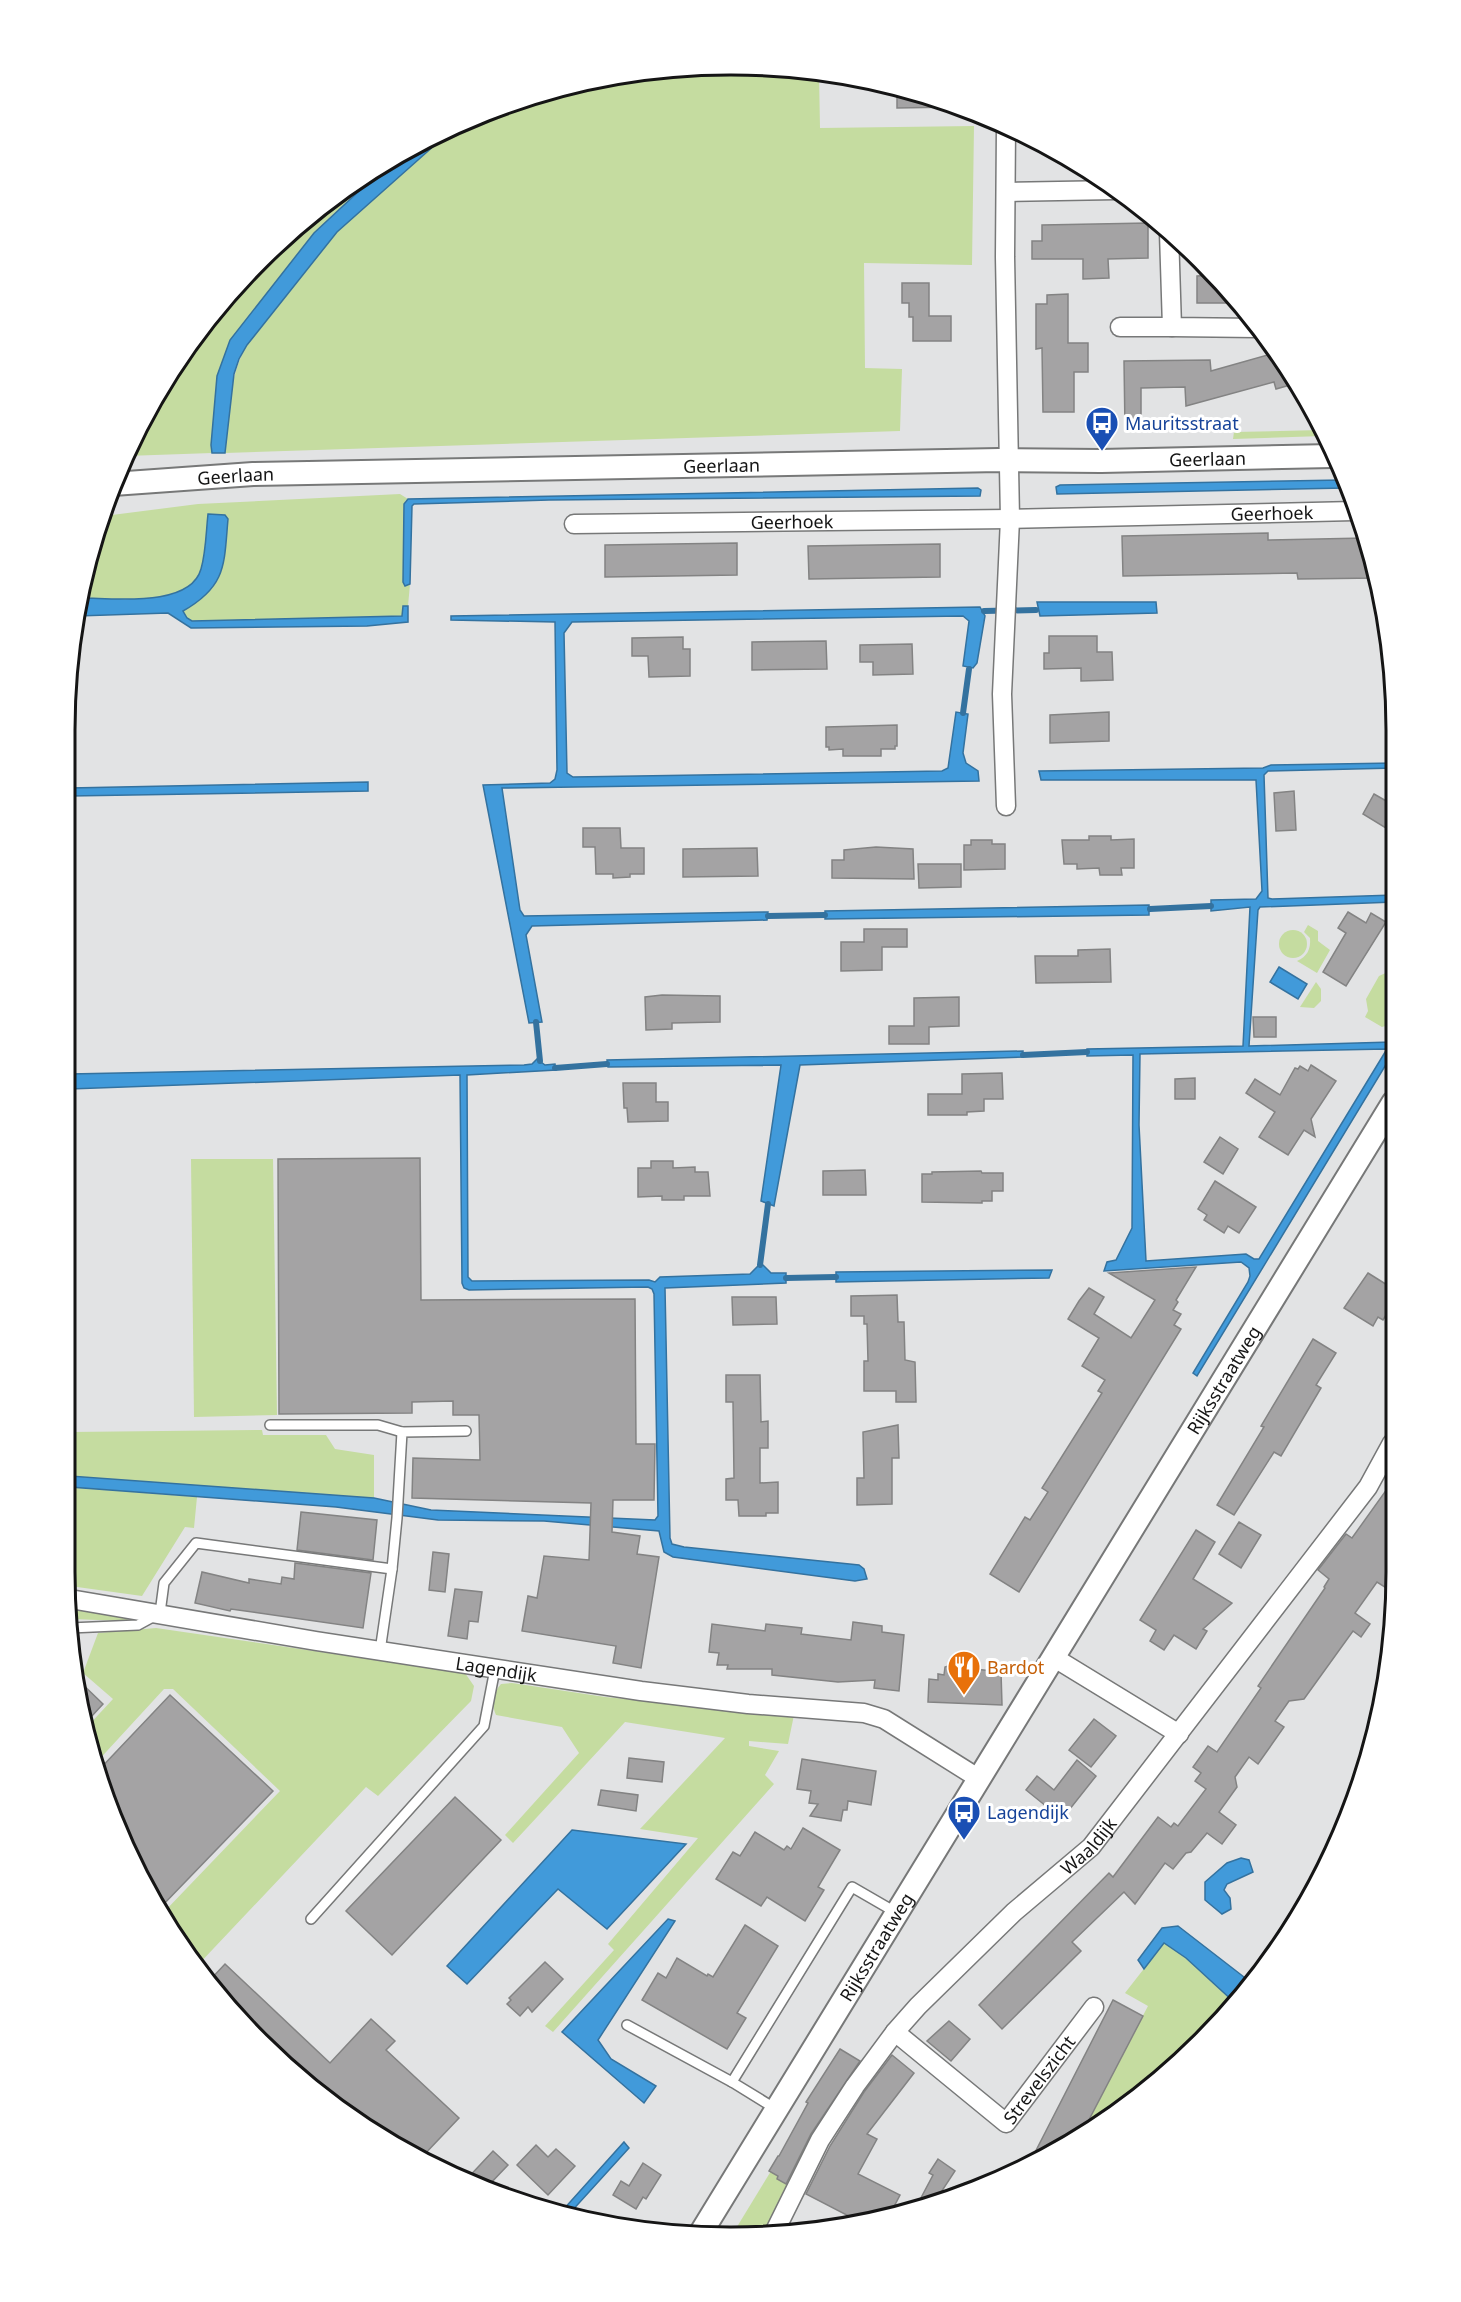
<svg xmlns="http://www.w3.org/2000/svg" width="1461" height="2302" viewBox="0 0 1461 2302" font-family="'Noto Sans',sans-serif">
  <rect width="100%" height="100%" fill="#e2e3e4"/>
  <g fill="#c5dca0">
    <path d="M774,66l45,7 1,55 154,-2 -2,139 -108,-2 1,105 37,1 -2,62 -675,22c4,-37 3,-76 22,-108l90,-113 117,-104 63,-28 127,-30z"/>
    <polygon points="401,152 328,219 217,376 211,445 212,453 126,456 202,325 292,230"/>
    <polygon points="1321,430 1323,436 1233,439 1234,432"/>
    <path d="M400,494l8,5 -3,2v85l5,-2 -2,22h-5v10l-211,5 -5,-3 -5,-7c44,-23 42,-48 46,-92l-3,-4h-17c-2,17 -2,38 -7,55 -12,38 -88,28 -119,28l22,-82 94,-12z"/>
    <path d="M1308,925l10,6v10l12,9 -13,23 -20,-12c10,-4 14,-12 13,-23l-6,-6z"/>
    <circle cx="1293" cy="944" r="14"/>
    <polygon points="1390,971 1394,974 1394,1021 1392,1024 1382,1027 1365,1017 1368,1011 1366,999 1379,976"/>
    <polygon points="1316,982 1321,989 1321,1001 1314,1008 1300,1007"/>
    <polygon points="191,1159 273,1159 277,1415 194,1417"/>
    <polygon points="262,1430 263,1435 326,1435 335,1449 374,1455 374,1498 70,1476 70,1432"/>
    <polygon points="71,1487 197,1497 194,1528 185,1527 142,1596 70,1586"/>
    <polygon points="70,1609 121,1615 129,1619 124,1621 72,1619"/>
    <polygon points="156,1628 465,1673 474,1686 471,1701 378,1796 366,1787 197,1966 177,1942 163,1913 280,1791 173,1689 164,1689 95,1764 86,1728 113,1699 83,1673 98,1633"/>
    <path d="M512,1683l93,14 189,18 -6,29 -39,-3v5l30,5 -14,24 9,9 -221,248 -8,-6 69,-76 -6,-6 90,-106 -58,-9 85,-91 -100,-16 -112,121 -8,-8 74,-82 -17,-26 -66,-12c-5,-11 -3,-22 5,-31z"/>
    <polygon points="1164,1943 1186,1958 1235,2003 1170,2072 1100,2125 1079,2138 1148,2006 1125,1993"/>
    <polygon points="801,2122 817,2135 768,2233 732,2235"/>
  </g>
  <g fill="#419ada" stroke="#34729f" stroke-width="1.5" fill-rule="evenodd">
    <polygon points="454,128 337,232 247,345 239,359 234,374 225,453 212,453 211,445 217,376 230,340 314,233 401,152"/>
    <polygon points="1342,480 1345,488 1057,494 1056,487 1060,485"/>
    <polygon points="978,488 981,490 980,496 549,500 414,504 412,506 410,584 405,586 403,582 404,504 408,499"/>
    <path d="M208,514l17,1 3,4c-4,45 -1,67 -45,92l4,7 5,3 210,-5 1,-10h5v16l-41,4 -176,2 -23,-15 -90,3 4,-18c31,0 108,10 119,-29 5,-17 5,-37 7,-55z"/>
    <polygon points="1037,602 1156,602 1157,613 1040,616"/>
    <polygon points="980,607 985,616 977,663 973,668 963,666 969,621 963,616 572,622 564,633 567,773 573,777 942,771 948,768 956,712 968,714 963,753 966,763 978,771 979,781 502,788 520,910 524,916 768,912 767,920 532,926 526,935 542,1022 529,1023 483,785 550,783 555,779 557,770 555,622 451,620 451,616"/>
    <path d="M1395,763v5l-127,3 -4,4 4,123 4,1 122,-4v7l-134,5 -2,3 -9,136 143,-4 2,-2 -1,13 -196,323 -4,-3 55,-91 2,-6 -1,-8 -8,-6 -137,9 3,-9 9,-2 16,-32 1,-173 -46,1v-7l156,-3 7,-139 -39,4v-11l45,-1 6,-8 -6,-111h-215l-2,-9 224,-3 8,-3zM1387,1049l-128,210h-5l-8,-5 -100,7 -7,-136 1,-71z"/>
    <polygon points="368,782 368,791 70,796 70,788"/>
    <polygon points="1149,905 1149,915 825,919 825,911"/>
    <polygon points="1279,967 1307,984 1298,999 1270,982"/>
    <polygon points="1023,1051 1023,1057 800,1065 774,1206 761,1201 781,1065 608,1067 607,1060"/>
    <polygon points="537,1059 545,1065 555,1064 556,1070 467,1075 468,1277 472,1281 649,1280 655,1282 660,1277 750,1274 758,1266 763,1265 771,1273 786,1273 786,1283 665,1288 670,1538 672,1544 684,1547 859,1565 864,1569 867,1579 855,1581 673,1557 664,1552 659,1531 544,1521 438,1520 336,1507 70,1487 70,1476 374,1498 431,1510 655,1520 658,1516 654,1294 652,1289 648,1287 469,1290 464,1288 462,1283 460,1075 70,1089 70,1074 524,1065 532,1064"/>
    <polygon points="1052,1270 1049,1278 836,1282 836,1272"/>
    <polygon points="572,1830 686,1844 607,1929 558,1889 467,1984 447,1966"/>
    <polygon points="1241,1858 1249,1860 1253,1872 1227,1884 1224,1890 1230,1898 1231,1909 1222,1914 1205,1900 1205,1882 1227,1863"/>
    <polygon points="668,1919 675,1921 598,2040 611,2059 656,2086 644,2103 562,2032"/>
    <polygon points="1178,1926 1253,1984 1235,2003 1186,1958 1164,1943 1144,1969 1138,1960 1162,1928"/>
    <polygon points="624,2142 629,2148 570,2213 562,2211"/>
  </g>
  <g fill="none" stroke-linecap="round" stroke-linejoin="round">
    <g stroke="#34729f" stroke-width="6">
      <polyline points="984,611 1036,610"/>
      <polyline points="963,713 969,669"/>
      <polyline points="1150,909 1211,906"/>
      <polyline points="768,916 825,915"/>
      <polyline points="536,1022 540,1061"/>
      <polyline points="1023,1055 1087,1052"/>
      <polyline points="555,1068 607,1064"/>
      <polyline points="760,1265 768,1204"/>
      <polyline points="786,1278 836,1277"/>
    </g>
  </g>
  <g fill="#a4a3a4" stroke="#838383" stroke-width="1.5">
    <polygon points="897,86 903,87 954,107 897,108"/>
    <polygon points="1148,223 1148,258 1108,259 1109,278 1083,279 1083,259 1032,259 1032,241 1042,241 1042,225"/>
    <polygon points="1214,275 1231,292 1239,303 1197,303 1197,276"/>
    <polygon points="902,283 929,283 929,316 951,316 951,341 913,341 913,317 909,317 909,303 902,303"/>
    <polygon points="1068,294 1068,343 1088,343 1088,372 1074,372 1074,412 1043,412 1042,348 1036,349 1036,304 1047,304 1047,295"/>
    <polygon points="1275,353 1297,383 1276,389 1274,382 1186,406 1185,387 1141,388 1141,428 1125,429 1124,361 1210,360 1211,371"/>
    <polygon points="1268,533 1268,540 1365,538 1374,558 1377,578 1298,579 1297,573 1123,576 1122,536"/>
    <polygon points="737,543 737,575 605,577 605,545"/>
    <polygon points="940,544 940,577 809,579 808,546"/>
    <polygon points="1049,636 1097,636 1097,652 1112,652 1113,680 1081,681 1081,668 1044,669 1044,653 1049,653"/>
    <polygon points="683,637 683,649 690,649 690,676 649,677 648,656 632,656 632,638"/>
    <polygon points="826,641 827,669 752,670 752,642"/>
    <polygon points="912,644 913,674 873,675 873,662 860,662 860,645"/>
    <polygon points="1109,712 1109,741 1050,743 1050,715"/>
    <polygon points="897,725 897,746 895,746 895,749 881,749 881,756 843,756 843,749 829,750 829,747 826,747 826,727"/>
    <polygon points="1294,791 1296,830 1276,831 1274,793"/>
    <polygon points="1374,794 1395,806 1394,833 1363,814"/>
    <polygon points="583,828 620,828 621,848 644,848 644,874 630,874 630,877 613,878 613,874 596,874 595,847 583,847"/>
    <polygon points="1089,836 1111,836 1111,840 1134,839 1134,868 1121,868 1122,875 1100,875 1099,868 1077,869 1077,864 1064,864 1062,840 1089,840"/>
    <polygon points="971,840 992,840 992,844 1005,844 1005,869 964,870 964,845 971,845"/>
    <polygon points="876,847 913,849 914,879 832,878 832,860 844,860 844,850"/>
    <polygon points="757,848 758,876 683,877 683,849"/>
    <polygon points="918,864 961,864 961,887 919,888"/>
    <polygon points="1348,912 1366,923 1371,913 1386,922 1346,986 1323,972 1346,933 1338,928"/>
    <polygon points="864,929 907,929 907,947 882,947 882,970 841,971 841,942 864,942"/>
    <polygon points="1110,949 1111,982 1036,983 1035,956 1078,956 1078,950"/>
    <polygon points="662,995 720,996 720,1022 672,1023 672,1029 646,1030 645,997"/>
    <polygon points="959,997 959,1026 929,1027 929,1044 889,1044 889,1026 914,1026 914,998"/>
    <polygon points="1253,1017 1276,1017 1276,1037 1254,1037"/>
    <polygon points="1311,1065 1336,1081 1311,1119 1315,1137 1304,1130 1288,1155 1259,1137 1275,1112 1246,1093 1255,1079 1280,1095 1295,1068 1298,1069 1300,1066 1308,1071"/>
    <polygon points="1002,1073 1003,1099 984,1099 984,1111 967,1112 967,1115 928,1115 928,1094 962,1094 962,1074"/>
    <polygon points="1195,1078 1195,1099 1175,1099 1175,1079"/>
    <polygon points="623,1083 656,1083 656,1102 668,1102 668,1121 628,1122 627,1108 624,1108"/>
    <polygon points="1220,1137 1238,1149 1223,1174 1204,1162"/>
    <polygon points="420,1158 421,1300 635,1299 636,1444 655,1444 654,1500 613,1500 612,1532 640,1536 637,1554 659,1557 641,1668 613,1663 616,1646 522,1631 528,1596 537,1598 544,1556 589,1560 591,1503 412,1498 413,1458 480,1460 479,1415 453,1415 453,1401 412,1402 412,1413 279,1414 278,1159"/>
    <polygon points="651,1161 673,1161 673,1168 695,1167 695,1172 708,1172 710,1196 684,1196 684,1200 662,1200 662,1196 638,1197 638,1168 651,1168"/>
    <polygon points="865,1170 866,1195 823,1195 823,1171"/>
    <polygon points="981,1171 982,1173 1003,1173 1003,1191 992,1191 992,1201 982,1201 982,1203 922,1202 922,1174 932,1174 932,1172"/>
    <polygon points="1215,1181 1256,1207 1239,1233 1228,1226 1224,1233 1204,1220 1207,1215 1198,1209"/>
    <polygon points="1196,1267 1176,1300 1178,1302 1173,1310 1181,1314 1174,1325 1181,1329 1019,1592 990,1574 1025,1517 1030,1520 1048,1492 1042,1488 1102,1393 1098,1391 1105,1380 1082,1366 1099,1338 1068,1319 1079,1301 1089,1288 1104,1297 1094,1314 1131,1338 1155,1300 1109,1273"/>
    <polygon points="1368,1273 1392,1288 1392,1305 1383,1320 1378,1317 1373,1326 1344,1308"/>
    <polygon points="897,1295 898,1322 904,1322 905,1360 915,1362 916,1402 896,1402 896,1391 864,1391 864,1361 868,1361 867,1324 864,1324 864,1316 851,1316 851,1296"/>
    <polygon points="732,1297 776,1297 777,1324 733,1325"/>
    <polygon points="1313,1339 1336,1353 1316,1385 1321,1388 1281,1456 1274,1452 1234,1515 1217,1505 1264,1427 1261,1426"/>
    <polygon points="726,1375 760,1375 761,1422 768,1421 768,1448 760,1448 760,1483 778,1482 778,1513 766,1513 766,1516 739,1516 738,1500 726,1500 726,1479 734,1478 733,1402 726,1402"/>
    <polygon points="898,1425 899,1458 892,1458 892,1504 857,1505 857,1478 864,1478 863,1432"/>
    <polygon points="1392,1482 1391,1591 1377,1582 1355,1613 1370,1624 1361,1637 1353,1631 1304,1699 1289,1701 1275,1721 1284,1727 1258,1764 1249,1757 1235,1777 1237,1787 1219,1812 1236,1825 1222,1844 1207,1833 1191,1852 1186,1853 1173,1869 1165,1863 1135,1904 1124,1892 1072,1942 1081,1951 1002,2029 979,2005 1109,1873 1113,1877 1158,1817 1171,1827 1174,1823 1178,1826 1206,1789 1195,1781 1201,1773 1193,1767 1208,1746 1217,1752 1261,1688 1258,1686 1325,1588 1324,1587 1329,1579 1318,1570 1346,1534 1352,1538"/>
    <polygon points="301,1512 377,1520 373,1560 297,1550"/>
    <polygon points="1239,1522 1261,1535 1241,1568 1219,1554"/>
    <polygon points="1196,1530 1215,1542 1193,1579 1232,1603 1203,1629 1207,1631 1196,1649 1174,1635 1164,1650 1150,1641 1156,1630 1140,1620"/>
    <polygon points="433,1552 449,1554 445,1592 429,1590"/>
    <polygon points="295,1563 371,1573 363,1628 231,1609 230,1611 195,1603 202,1572 249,1583 249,1579 281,1584 282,1577 294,1579"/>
    <polygon points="455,1589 482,1592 478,1622 469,1621 467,1639 448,1636"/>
    <polygon points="853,1622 882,1626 882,1632 904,1635 899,1691 874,1688 875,1680 838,1682 772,1675 772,1669 727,1669 728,1665 717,1665 719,1653 709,1652 712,1624 765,1631 766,1624 802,1628 801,1634 851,1640"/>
    <polygon points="948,1666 1001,1672 1002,1705 928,1702 929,1679 938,1680 938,1674 944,1675 945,1667"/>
    <polygon points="75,1677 103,1704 91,1717 82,1709"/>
    <polygon points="170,1695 273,1791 160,1908 100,1785 97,1772"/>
    <polygon points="1094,1719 1116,1736 1091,1767 1069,1750"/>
    <polygon points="629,1758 664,1762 662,1782 627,1778"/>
    <polygon points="802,1759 876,1771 871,1805 848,1801 847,1810 843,1810 841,1821 810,1816 818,1804 809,1803 811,1791 797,1789"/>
    <polygon points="1077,1760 1096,1776 1062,1819 1026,1790 1037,1776 1054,1790"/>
    <polygon points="601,1790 638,1795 636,1811 598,1805"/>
    <polygon points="455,1797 501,1840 392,1955 346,1911"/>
    <polygon points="803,1828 840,1850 818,1887 824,1890 805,1921 767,1897 761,1906 716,1879 733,1852 740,1856 755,1832 784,1850 787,1846 791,1849"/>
    <polygon points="745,1925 778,1946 737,2013 746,2018 727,2049 642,2000 658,1973 666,1978 677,1958 707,1976 708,1974 713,1977"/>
    <polygon points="545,1962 563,1979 532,2012 528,2007 520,2016 507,2004 511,2000 509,1998"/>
    <polygon points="225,1964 330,2063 371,2019 395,2041 386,2050 459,2118 420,2159 325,2100 259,2042 209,1981"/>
    <polygon points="1113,2000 1143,2016 1080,2137 1027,2168"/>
    <polygon points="949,2021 970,2039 951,2061 927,2041"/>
    <polygon points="840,2049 860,2061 811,2134 786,2184 777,2179 778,2176 769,2171 778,2156 779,2156 808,2103 806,2102"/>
    <polygon points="892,2055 914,2073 867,2134 877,2139 858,2174 900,2195 888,2218 862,2223 806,2194 830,2146 864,2092"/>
    <polygon points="536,2145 548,2157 556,2149 575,2166 548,2195 517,2165"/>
    <polygon points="493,2151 508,2165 485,2189 465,2181"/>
    <polygon points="938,2159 955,2171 934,2203 914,2211 933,2175 929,2173"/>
    <polygon points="643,2163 661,2175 646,2199 643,2197 636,2209 613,2195 621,2181 629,2186"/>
  </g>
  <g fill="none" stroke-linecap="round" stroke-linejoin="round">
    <g stroke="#777878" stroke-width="12">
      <g id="service">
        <polyline points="270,1425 378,1425 402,1432"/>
        <polyline points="392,1569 397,1518 402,1432 466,1431"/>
        <polyline points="70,1628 138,1625 160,1613 164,1583 196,1543 392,1569 380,1651"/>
        <polyline points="311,1919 484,1726 495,1669"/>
        <polyline points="627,2025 732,2082"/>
        <polyline points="776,2109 732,2082 852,1887 897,1913"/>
      </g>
    </g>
    <g stroke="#777878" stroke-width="21">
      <g id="minor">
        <polyline points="1006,192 1116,190"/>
        <polyline points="1169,233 1172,327 1257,328"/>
        <polyline points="1120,327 1172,327"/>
        <path id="s1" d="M574,524l436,-5 344,-8"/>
        <polyline points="1006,806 1002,694 1010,519 1005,257 1006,126"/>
        <path id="s2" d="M70,1599l246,42 325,50 107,13 116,9 20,6 94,59"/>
        <polyline points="1053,1657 1179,1734"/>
        <path id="s3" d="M895,2032l111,91 88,-116"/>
        <path id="s4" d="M774,2233l46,-93 35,-54 40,-54 23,-26 96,-94 77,-65 277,-360 24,-44"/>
      </g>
    </g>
    <g stroke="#777878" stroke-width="26">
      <g id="tertiary">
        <path id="s5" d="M113,484l140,-10 746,-14 102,1 231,-5"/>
        <path id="s6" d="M699,2236l694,-1133"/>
      </g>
    </g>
    <use href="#service" stroke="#fff" stroke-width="9"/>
    <use href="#minor" stroke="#fff" stroke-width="18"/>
    <use href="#tertiary" stroke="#fff" stroke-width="22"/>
  </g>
  <defs>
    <g id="bus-pin" transform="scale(1.725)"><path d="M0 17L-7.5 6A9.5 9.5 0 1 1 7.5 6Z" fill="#1a4fb4" stroke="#fff"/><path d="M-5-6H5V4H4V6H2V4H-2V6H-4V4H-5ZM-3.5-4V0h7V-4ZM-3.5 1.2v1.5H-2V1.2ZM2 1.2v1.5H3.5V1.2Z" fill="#fff"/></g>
    <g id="restaurant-pin" transform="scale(1.725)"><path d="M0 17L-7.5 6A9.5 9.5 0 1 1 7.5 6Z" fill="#e8710a" stroke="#fff"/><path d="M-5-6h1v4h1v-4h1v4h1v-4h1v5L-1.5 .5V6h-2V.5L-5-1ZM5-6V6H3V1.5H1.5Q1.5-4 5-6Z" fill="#fff"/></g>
  </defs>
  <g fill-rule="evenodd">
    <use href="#bus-pin" x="1102" y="423"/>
    <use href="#restaurant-pin" x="964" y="1667"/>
    <use href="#bus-pin" x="964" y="1812"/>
  </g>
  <g text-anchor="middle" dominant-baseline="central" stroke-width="6" stroke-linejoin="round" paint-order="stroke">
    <g font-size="18" fill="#164399" stroke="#fff" text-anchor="start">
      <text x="1125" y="423">Mauritsstraat</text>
      <text x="987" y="1812">Lagendijk</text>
    </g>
    <g font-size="18" fill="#151515" stroke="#fff">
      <text stroke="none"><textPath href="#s5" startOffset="1095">Geerlaan</textPath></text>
      <text stroke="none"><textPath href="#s5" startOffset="609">Geerlaan</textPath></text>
      <text stroke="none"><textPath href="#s5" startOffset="123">Geerlaan</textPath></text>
      <text stroke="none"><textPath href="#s1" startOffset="698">Geerhoek</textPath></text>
      <text stroke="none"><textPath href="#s1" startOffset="218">Geerhoek</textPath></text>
      <text stroke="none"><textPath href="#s6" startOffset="1004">Rijksstraatweg</textPath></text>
      <text stroke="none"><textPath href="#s2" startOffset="432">Lagendijk</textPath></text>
      <text stroke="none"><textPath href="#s4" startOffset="504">Waaldijk</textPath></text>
      <text stroke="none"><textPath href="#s6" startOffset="339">Rijksstraatweg</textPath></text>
      <text stroke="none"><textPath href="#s3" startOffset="198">Strevelszicht</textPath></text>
    </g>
    <g font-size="18" fill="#c56008" stroke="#fff" text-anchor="start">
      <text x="987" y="1667">Bardot</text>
    </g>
  </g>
  <path d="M0 0H1461V2302H0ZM730 75H731A655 655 0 0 1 1386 730V1572A655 655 0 0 1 731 2227H730A655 655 0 0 1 75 1572V730A655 655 0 0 1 730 75Z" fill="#fff" fill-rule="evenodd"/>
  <path fill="none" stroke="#151515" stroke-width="3" d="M730 75H731A655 655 0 0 1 1386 730V1572A655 655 0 0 1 731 2227H730A655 655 0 0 1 75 1572V730A655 655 0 0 1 730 75Z"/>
</svg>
